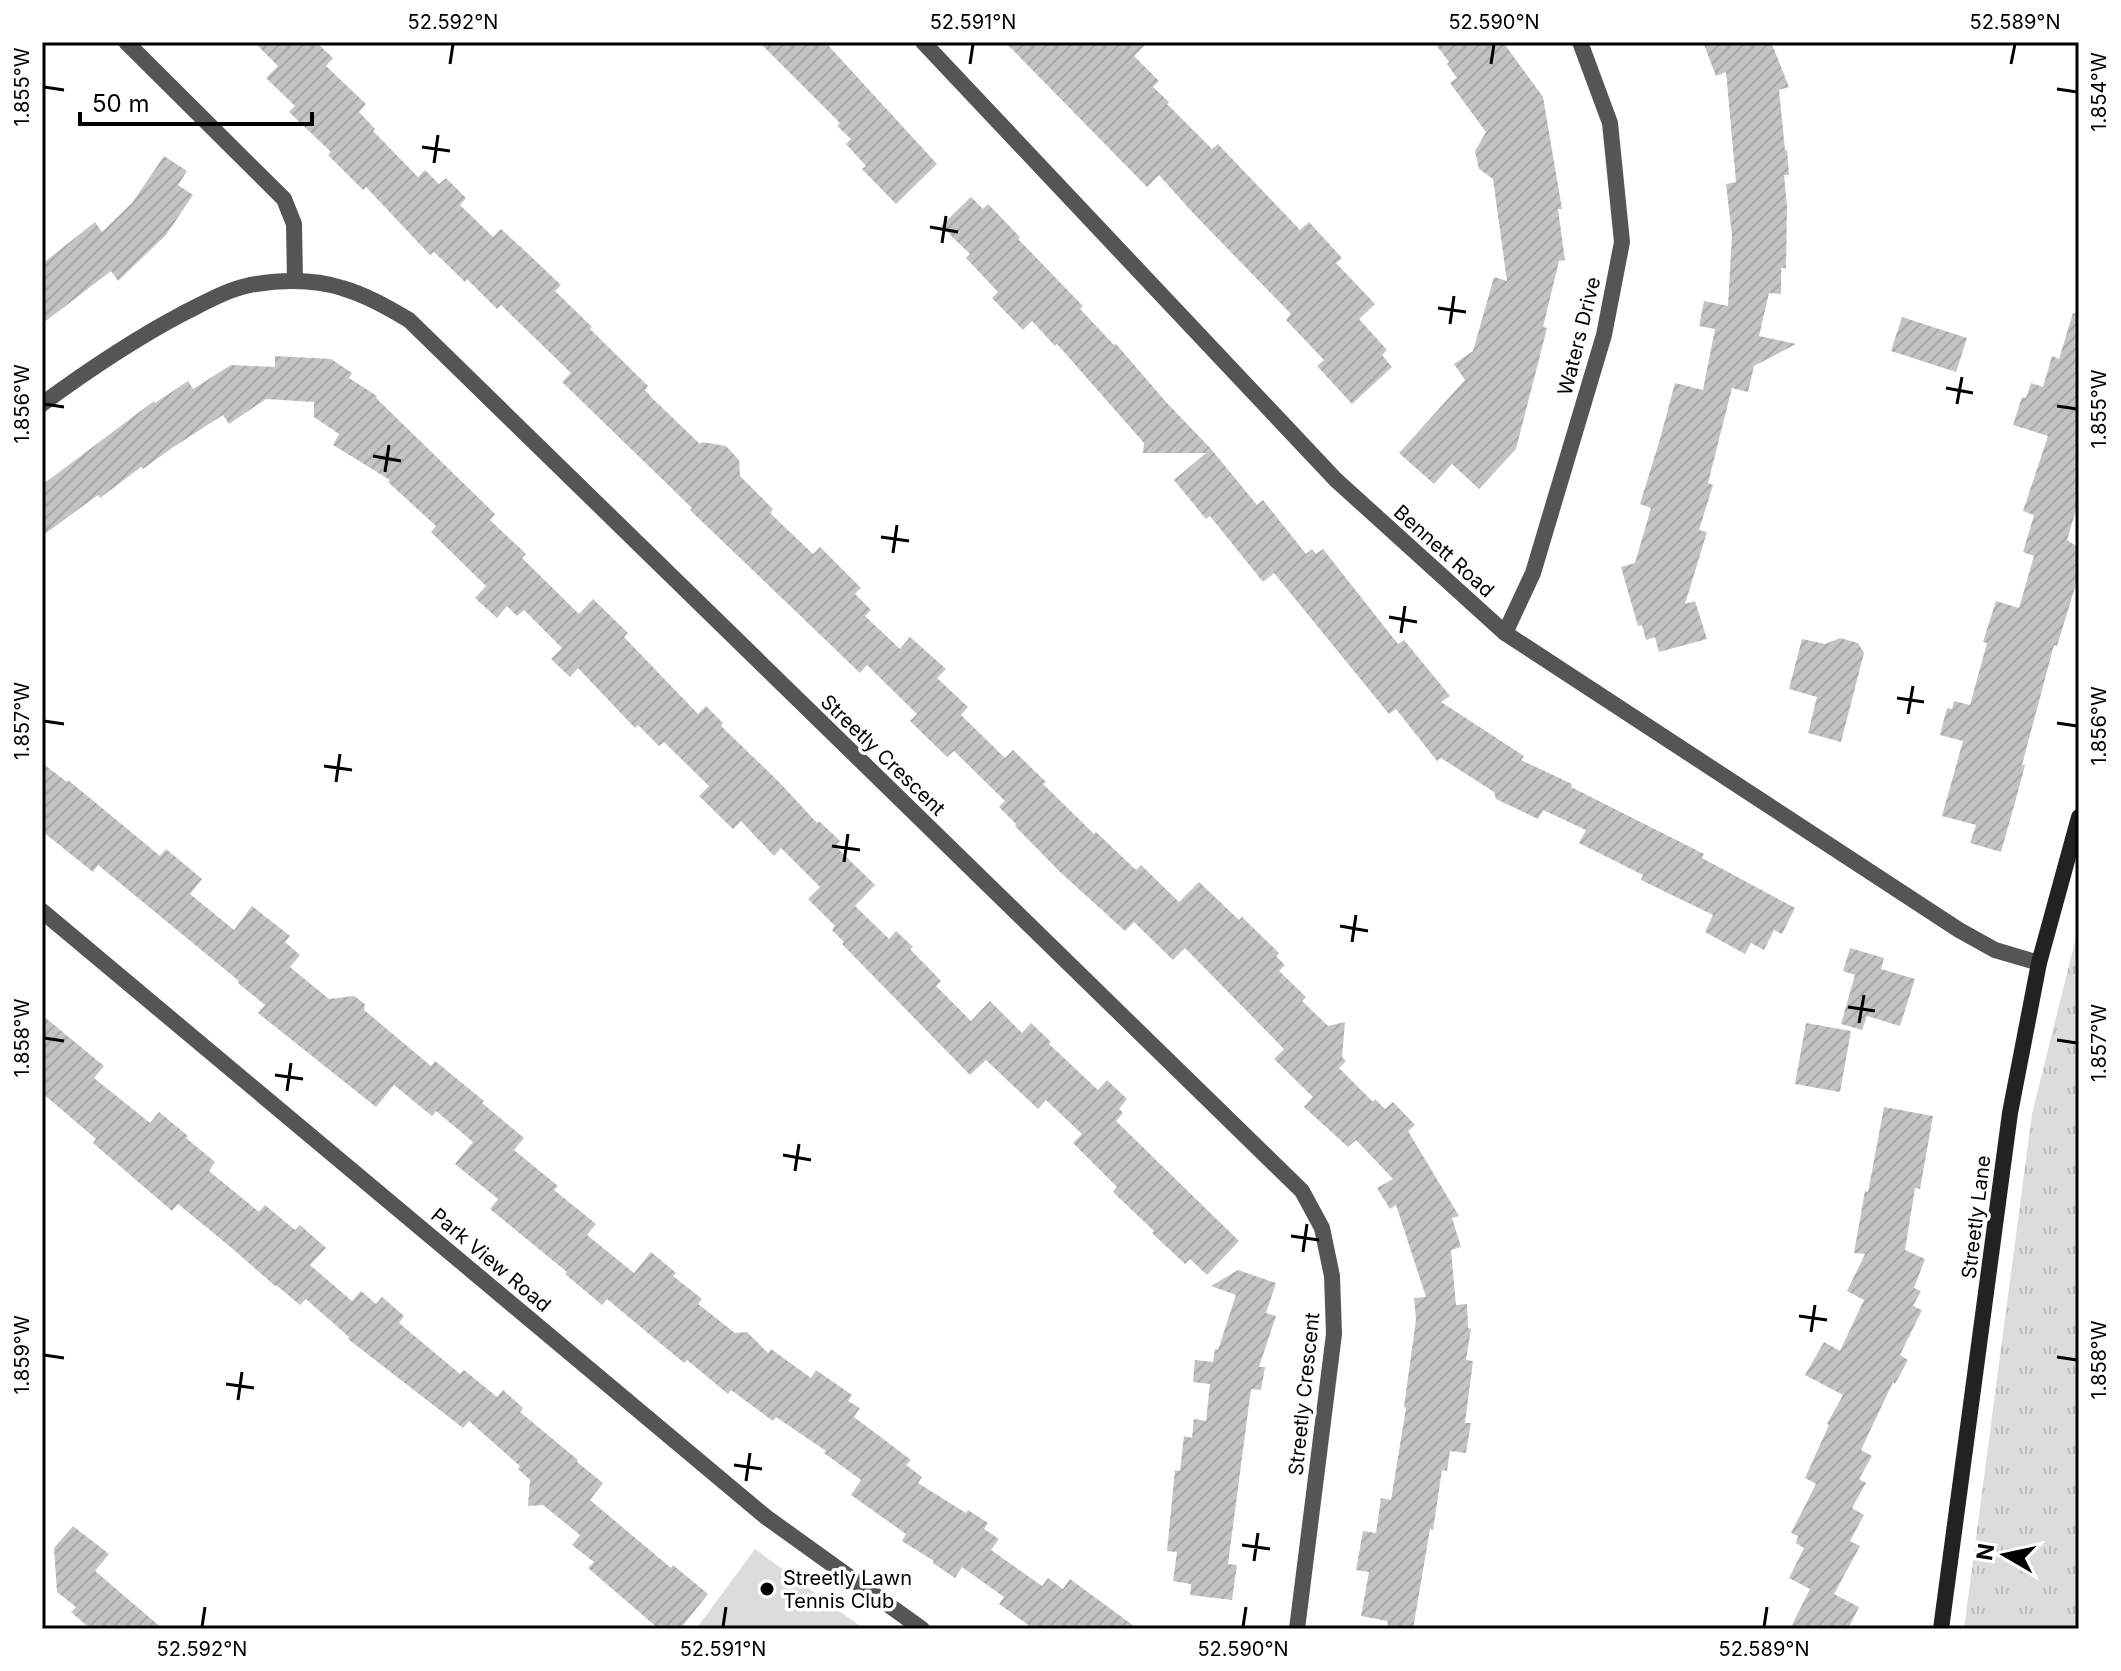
<svg xmlns="http://www.w3.org/2000/svg" width="2121" height="1671" viewBox="0 0 2121 1671" font-family="Inter,sans-serif">
  <defs>
    <pattern id="park-tufts" width="24" height="20" patternUnits="userSpaceOnUse" patternTransform="scale(2)"><rect width="24" height="20" fill="#dcdcdc"/><path d="M3 7l-1-3M5 7V3M7 7l1-3M15 17l-1-3M17 17v-4M19 17l1-3" fill="none" stroke="#bbb"/></pattern>
    <pattern id="building-hatch" width="6" height="6" patternUnits="userSpaceOnUse" patternTransform="scale(2)"><rect width="6" height="6" fill="#c4c4c4"/><path d="M-1 1l2-2M0 6l6-6M5 7l2-2" fill="none" stroke="#a7a7a7"/></pattern>
  </defs>
  <rect width="100%" height="100%" fill="#fff"/>
  <polygon fill="url(#park-tufts)" points="2079,925 2079,1629 1964,1629 2032,1114"/>
  <polygon fill="#dcdcdc" points="755,1549 864,1629 696,1629"/>
  <g fill="url(#building-hatch)">
    <polygon points="254,42 316,42 333,58 326,66 366,104 359,112 375,129 373,131 418,177 425,170 439,184 446,178 466,198 460,205 493,237 501,229 524,250 561,285 555,291 592,327 590,329 648,386 645,390 653,399 700,444 702,442 726,446 739,460 740,476 773,509 770,513 813,554 820,547 861,588 855,594 871,610 865,616 900,649 910,637 946,669 937,678 968,707 961,715 1005,758 1013,750 1046,782 1043,784 1094,834 1096,832 1136,870 1141,865 1179,902 1199,882 1239,920 1242,917 1279,953 1276,956 1285,965 1279,971 1306,997 1302,1001 1328,1026 1345,1022 1342,1057 1346,1061 1339,1068 1373,1102 1375,1099 1385,1109 1393,1102 1415,1125 1408,1131 1459,1216 1452,1218 1461,1247 1451,1250 1456,1305 1467,1304 1468,1328 1471,1329 1466,1360 1473,1361 1465,1423 1471,1423 1466,1453 1450,1451 1447,1471 1442,1470 1433,1530 1430,1529 1413,1629 1389,1629 1387,1621 1361,1616 1369,1572 1356,1570 1363,1531 1376,1533 1381,1498 1391,1500 1406,1408 1404,1407 1416,1319 1414,1298 1426,1297 1396,1205 1390,1209 1377,1188 1393,1179 1356,1140 1348,1147 1304,1107 1313,1097 1274,1059 1284,1049 1185,948 1173,960 1134,922 1125,931 1059,871 1015,826 1016,824 999,807 1005,801 954,751 947,757 910,721 917,714 867,665 860,673 690,510 692,508 562,382 571,373 501,305 497,309 467,279 465,282 434,252 430,255 366,187 363,190 328,155 331,152 289,112 295,106 266,78 278,66"/>
    <polygon points="759,42 825,42 937,164 896,204 862,169 866,166 846,144 851,139 837,126 840,123"/>
    <polygon points="1005,42 1148,42 1134,56 1159,81 1153,87 1169,102 1167,104 1212,149 1218,144 1300,230 1309,222 1342,258 1336,263 1375,304 1359,319 1387,350 1382,355 1392,367 1352,404 1317,366 1324,360 1286,320 1291,314 1194,214 1159,175 1147,187"/>
    <polygon points="1434,42 1503,42 1543,97 1562,209 1558,209 1565,260 1559,261 1543,327 1547,328 1516,449 1479,489 1452,464 1434,484 1399,453 1465,380 1454,364 1473,351 1494,277 1507,281 1493,179 1479,169 1475,151 1486,132 1450,83 1457,78 1447,64 1449,62"/>
    <polygon points="1703,42 1771,42 1789,87 1779,90 1785,150 1787,150 1789,175 1784,175 1787,206 1786,268 1781,268 1781,294 1769,293 1759,336 1796,344 1754,366 1748,392 1732,388 1708,483 1713,485 1699,530 1707,532 1685,604 1695,601 1707,639 1659,652 1655,637 1646,640 1642,625 1638,626 1621,567 1635,563 1651,508 1640,504 1660,439 1675,383 1703,390 1715,329 1699,326 1704,301 1728,306 1732,235 1726,184 1736,182 1726,72 1716,76"/>
    <polygon points="164,156 187,171 178,185 193,195 166,235 118,281 111,271 42,324 42,264 95,222 102,232 132,203"/>
    <polygon points="971,197 983,209 988,204 1020,237 1018,239 1083,306 1080,309 1114,345 1116,344 1167,403 1211,449 1257,505 1263,500 1306,554 1312,549 1316,554 1323,549 1398,644 1404,640 1450,696 1441,702 1524,756 1521,760 1572,784 1571,787 1704,854 1702,858 1795,908 1782,934 1774,930 1764,950 1751,943 1745,954 1705,932 1713,915 1641,880 1643,875 1579,843 1586,830 1543,810 1538,819 1496,799 1494,792 1441,758 1437,761 1396,709 1389,714 1274,573 1263,582 1210,516 1206,519 1174,480 1206,453 1143,453 1144,443 1057,344 1055,346 1032,321 1023,330 992,298 998,292 966,258 970,254 941,226"/>
    <polygon points="2073,313 2079,314 2079,500 2067,540 2079,548 2079,574 2057,646 2054,645 2022,765 2025,765 2016,799 2001,852 1970,843 1976,825 1942,816 1963,741 1940,735 1947,708 1952,709 1954,701 1970,705 1987,643 1983,642 1996,601 2019,608 2034,556 2023,552 2034,515 2023,511 2048,436 2013,425 2022,397 2026,398 2031,383 2043,387 2052,356 2059,359"/>
    <polygon points="1902,317 1967,338 1956,372 1891,351"/>
    <polygon points="275,356 331,359 352,373 349,378 377,396 376,398 495,514 490,520 526,554 522,558 579,614 593,599 628,633 624,637 698,714 706,706 723,723 721,726 779,782 817,823 819,821 840,841 835,846 875,885 855,906 889,939 896,931 913,947 910,949 941,981 936,986 971,1021 990,1001 1022,1033 1031,1023 1051,1042 1049,1044 1098,1090 1107,1080 1127,1099 1119,1109 1123,1113 1116,1121 1239,1241 1207,1275 1190,1259 1185,1264 1152,1233 1154,1231 1113,1192 1117,1187 1073,1143 1082,1134 1046,1100 1038,1109 986,1060 970,1075 842,944 844,942 832,930 835,926 808,899 820,887 781,848 774,856 741,821 733,829 699,796 709,786 664,742 659,746 638,725 635,728 578,668 570,677 551,659 562,648 524,610 517,616 507,606 497,618 475,598 486,586 431,532 436,526 388,482 390,480 333,445 339,434 314,417 314,402 266,399 229,424 223,415 172,448 143,469 141,467 100,498 98,495 42,536 42,485 154,401 155,403 188,381 193,389 231,365 275,367"/>
    <polygon points="1840,638 1858,643 1864,653 1841,742 1808,733 1817,697 1789,689 1802,639 1825,644"/>
    <polygon points="42,763 67,782 68,780 160,856 166,849 202,879 190,894 234,930 252,906 290,936 285,942 300,955 290,967 329,999 354,996 365,1004 364,1010 431,1066 435,1061 484,1101 482,1103 524,1138 514,1150 558,1186 554,1190 596,1224 587,1235 634,1273 651,1252 676,1273 673,1276 702,1299 698,1304 735,1333 747,1332 768,1353 771,1349 811,1378 816,1370 852,1395 848,1401 860,1408 854,1417 911,1460 906,1465 922,1477 918,1483 966,1513 968,1510 988,1523 984,1529 999,1539 991,1550 1042,1586 1048,1578 1063,1589 1070,1579 1138,1629 1034,1629 999,1604 1004,1597 962,1567 955,1578 933,1563 934,1561 902,1541 906,1534 851,1495 861,1480 824,1453 826,1451 776,1417 773,1421 731,1390 728,1394 687,1360 684,1363 607,1299 602,1305 565,1274 567,1272 490,1209 498,1199 455,1164 473,1142 436,1111 432,1116 394,1085 376,1107 258,1013 265,1005 238,983 239,981 98,865 93,872 42,831"/>
    <polygon points="1850,948 1884,958 1881,969 1915,979 1900,1026 1867,1016 1862,1030 1841,1024 1855,975 1843,971"/>
    <polygon points="42,1015 104,1066 94,1078 150,1123 159,1112 188,1136 186,1138 215,1162 209,1171 259,1212 265,1205 295,1230 300,1225 326,1248 310,1265 352,1301 361,1291 376,1304 382,1297 404,1316 399,1323 460,1374 464,1370 497,1397 503,1390 523,1408 520,1412 578,1460 577,1462 603,1483 590,1500 671,1568 673,1565 708,1594 680,1629 659,1629 588,1568 594,1562 572,1545 580,1535 543,1505 528,1506 530,1480 518,1469 520,1466 469,1421 463,1428 348,1339 349,1337 306,1299 300,1305 276,1285 275,1286 233,1249 178,1204 172,1211 93,1143 96,1139 42,1093"/>
    <polygon points="1806,1023 1851,1031 1840,1092 1795,1084"/>
    <polygon points="1884,1107 1933,1116 1920,1189 1915,1188 1905,1250 1925,1259 1914,1288 1921,1291 1913,1306 1922,1310 1900,1355 1908,1360 1895,1384 1893,1382 1861,1450 1872,1456 1859,1479 1866,1483 1852,1508 1864,1515 1850,1541 1860,1546 1834,1594 1859,1607 1848,1629 1790,1629 1810,1589 1789,1578 1804,1548 1796,1543 1798,1536 1791,1533 1816,1484 1805,1478 1829,1425 1827,1424 1843,1395 1805,1375 1824,1342 1840,1351 1864,1300 1847,1291 1865,1254 1854,1253 1865,1191 1868,1192"/>
    <polygon points="1238,1270 1276,1283 1266,1313 1276,1316 1259,1367 1265,1367 1261,1390 1251,1389 1228,1564 1237,1565 1232,1600 1190,1595 1191,1584 1173,1581 1177,1552 1167,1551 1175,1470 1180,1471 1184,1436 1192,1438 1194,1419 1206,1421 1210,1384 1193,1382 1195,1360 1213,1362 1215,1349 1218,1350 1236,1295 1211,1286"/>
    <polygon points="73,1526 109,1554 95,1571 163,1629 91,1629 71,1612 76,1607 57,1592 54,1548"/>
  </g>
  <g fill="none" stroke-linecap="round" stroke-linejoin="round">
    <g stroke="#555" stroke-width="16">
      <polyline points="126,42 284,199 294,224 295,281"/>
      <polyline points="923,42 1336,480 1505,633 1959,930 1995,950 2039,963"/>
      <path d="M42,404c45,-33 91,-64 140,-90 22,-11 44,-24 68,-29 29,-5 64,-6 92,3 24,7 45,19 67,32l893,871 20,37 10,48 2,58 -37,295"/>
      <polyline points="1505,633 1533,573 1604,335 1622,242 1610,123 1580,42"/>
      <polyline points="42,911 766,1517 922,1629"/>
    </g>
    <polyline stroke="#222" stroke-width="16" points="1941,1629 2010,1113 2039,963 2079,817"/>
  </g>
  <path fill="none" stroke="#000" stroke-width="3" d="M450,64l3,-20M970,64l3,-20M1491,64l3,-20M2011,64l4,-20M44,87l20,3M2057,89l20,3M422,147l28,4M434,163l4,-28M930,227l28,5M942,243l4,-27M1438,308l28,4M1450,324l4,-28M1946,388l27,5M44,404l20,3M1957,404l5,-27M2057,406l20,3M373,456l28,5M385,472l4,-27M881,537l28,4M893,553l4,-28M1389,617l28,5M1401,633l4,-27M1897,698l27,4M1908,714l5,-28M44,721l20,3M2057,723l20,3M324,766l28,4M336,782l4,-28M832,846l28,4M844,862l4,-28M1340,926l28,5M1352,942l4,-27M1848,1007l27,4M1859,1023l5,-28M44,1038l20,3M2057,1040l20,3M275,1075l28,4M287,1091l4,-28M783,1155l28,5M795,1171l4,-27M1291,1236l28,4M1303,1252l4,-28M1799,1316l28,4M1811,1332l4,-27M44,1355l20,3M2057,1357l20,3M226,1384l28,4M238,1400l4,-28M734,1465l28,4M746,1481l4,-28M1242,1545l28,4M1254,1561l4,-28M202,1627l3,-20M723,1627l3,-20M1243,1627l3,-20M1764,1627l3,-20"/>
  <circle fill="#000" stroke="#fff" stroke-width="3" cx="767" cy="1589" r="8"/>
  <g text-anchor="middle" dominant-baseline="central" stroke-width="7" stroke-linejoin="round" paint-order="stroke">
    <g font-size="20" fill="#000" stroke="#fff">
      <text transform="translate(1579 336) rotate(-76)">Waters Drive</text>
      <text transform="translate(1444 551) rotate(42)">Bennett Road</text>
      <text transform="translate(883 755) rotate(44)">Streetly Crescent</text>
      <text transform="translate(1976 1217) rotate(-83)">Streetly Lane</text>
      <text transform="translate(491 1260) rotate(40)">Park View Road</text>
      <text transform="translate(1304 1394) rotate(-84)">Streetly Crescent</text>
    </g>
    <g font-size="20" fill="#000" stroke="#fff" text-anchor="start">
      <text x="783" y="1578">Streetly Lawn<tspan x="783" dy="23">Tennis Club</tspan></text>
    </g>
  </g>
  <rect width="2121" height="1671" fill="none" stroke="#ffffff" stroke-width="88"/>
  <g transform="translate(2005 1555) rotate(279)" stroke="#ffffff" stroke-width="6" paint-order="stroke">
  <path d="M0-6L14 30L0 20L-14 30Z" fill="#000000"/>
  <text y="-12" font-size="22" font-weight="bold" text-anchor="middle" fill="#000000">N</text>
  </g>
  <path d="M80 112v12h232v-12" fill="none" stroke="#000000" stroke-width="4"/>
  <text x="92" y="112" font-size="24" fill="#000000" stroke="#ffffff" stroke-width="6" paint-order="stroke">50 m</text>
  <rect x="44" y="44" width="2033" height="1583" fill="none" stroke="#000" stroke-width="3"/>
  <g font-size="20" text-anchor="middle" fill="#000">
    <text x="453" y="29">52.592°N</text>
    <text x="973" y="29">52.591°N</text>
    <text x="1494" y="29">52.590°N</text>
    <text x="2015" y="29">52.589°N</text>
    <text transform="translate(22 87) rotate(-90)" y="7">1.855°W</text>
    <text transform="translate(2099 92) rotate(-90)" y="7">1.854°W</text>
    <text transform="translate(22 404) rotate(-90)" y="7">1.856°W</text>
    <text transform="translate(2099 409) rotate(-90)" y="7">1.855°W</text>
    <text transform="translate(22 721) rotate(-90)" y="7">1.857°W</text>
    <text transform="translate(2099 726) rotate(-90)" y="7">1.856°W</text>
    <text transform="translate(22 1038) rotate(-90)" y="7">1.858°W</text>
    <text transform="translate(2099 1043) rotate(-90)" y="7">1.857°W</text>
    <text transform="translate(22 1355) rotate(-90)" y="7">1.859°W</text>
    <text transform="translate(2099 1360) rotate(-90)" y="7">1.858°W</text>
    <text x="202" y="1656">52.592°N</text>
    <text x="723" y="1656">52.591°N</text>
    <text x="1243" y="1656">52.590°N</text>
    <text x="1764" y="1656">52.589°N</text>
  </g>
</svg>
